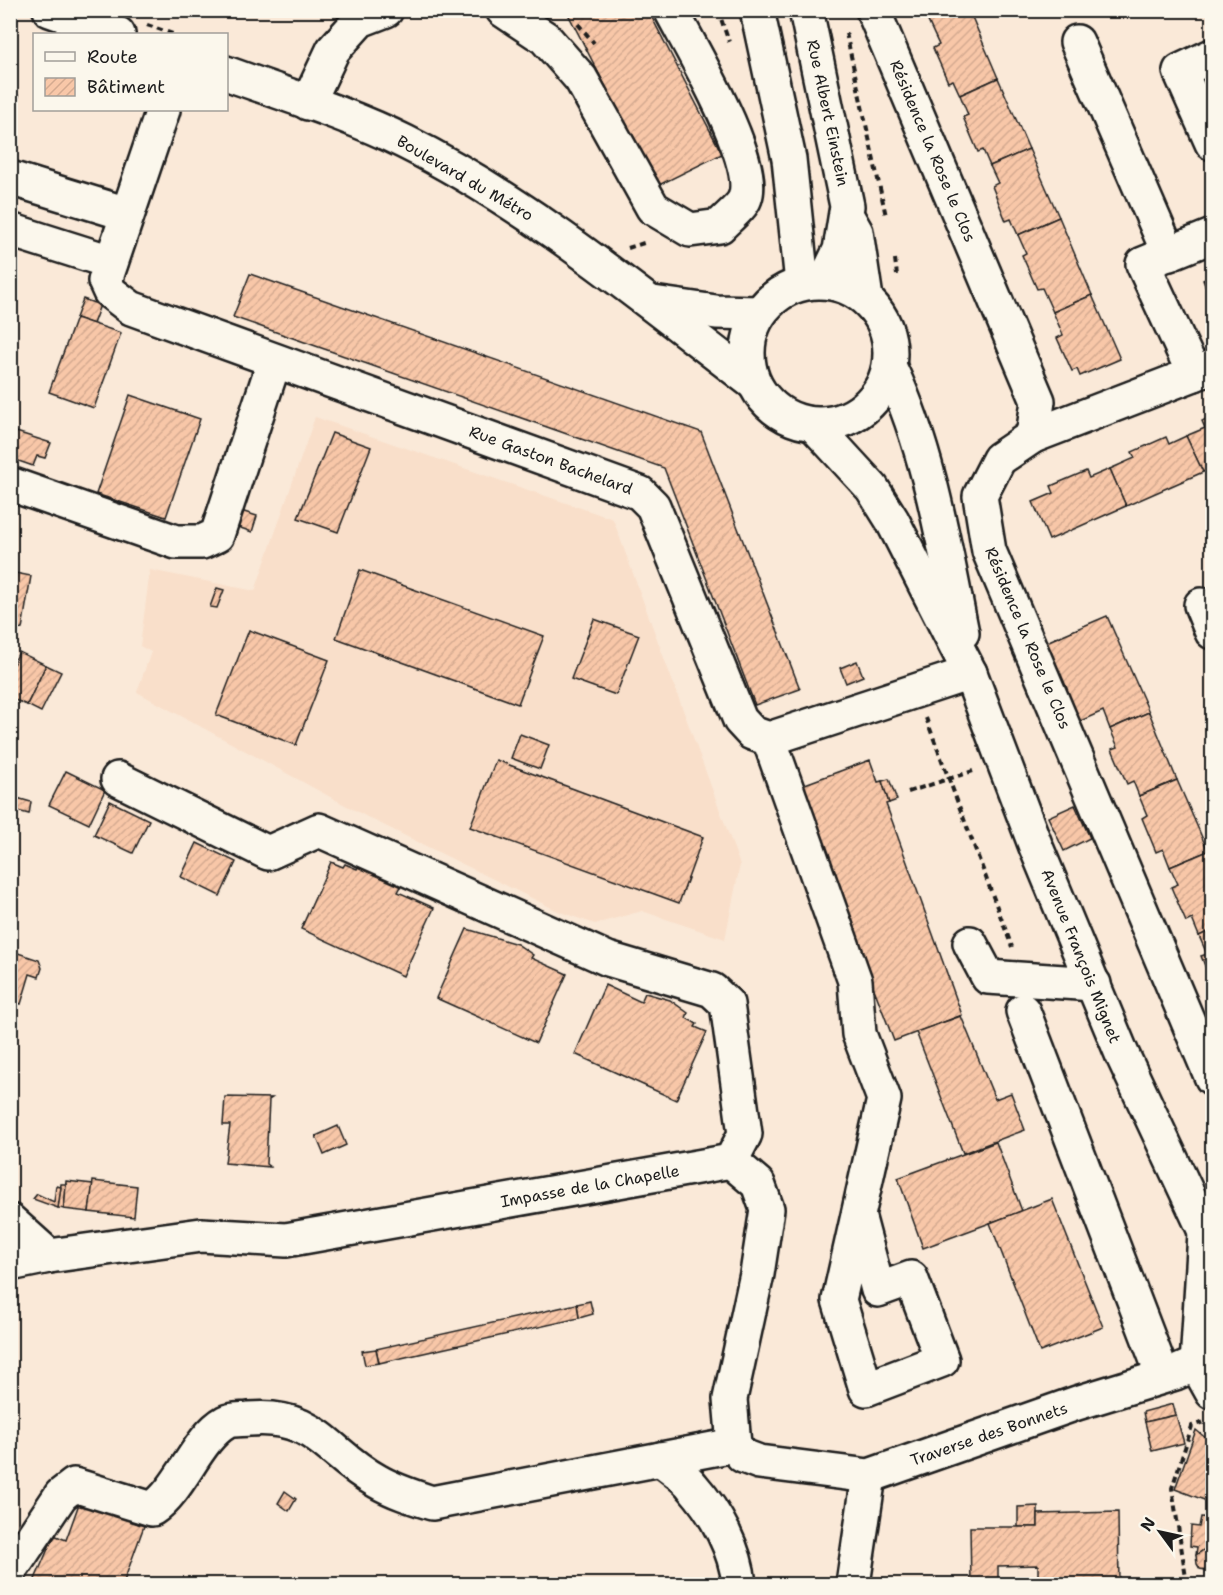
<svg xmlns="http://www.w3.org/2000/svg" width="1223" height="1595" viewBox="0 0 1223 1595" font-family="'Shantell Sans',sans-serif">
  <defs>
    <pattern id="building-hatch" width="6" height="6" patternUnits="userSpaceOnUse" patternTransform="scale(1.5)"><rect width="6" height="6" fill="#f8c7a8"/><path d="M-1 1l2-2M0 6l6-6M5 7l2-2" fill="none" stroke="#d4aa90"/></pattern>
  </defs>
  <rect width="100%" height="100%" fill="#fae9d8"/>
  <filter id="ink" filterUnits="userSpaceOnUse"><feTurbulence type="fractalNoise" baseFrequency=".0167" numOctaves="2"/><feDisplacementMap in="SourceGraphic" scale="12" xChannelSelector="R" yChannelSelector="G"/><feConvolveMatrix kernelMatrix="1 2 1 2 8 2 1 2 1" color-interpolation-filters="sRGB"/></filter>
  <g filter="url(#ink)">
    <polygon fill="#f9dfca" points="315,417 613,519 740,865 725,939 642,911 595,924 560,912 369,818 137,692 151,652 140,646 150,570 255,591"/>
    <g fill="url(#building-hatch)" stroke="#1c1c1c" stroke-width="1.5">
      <polygon points="566,10 648,10 722,154 657,186"/>
      <polygon points="924,10 946,10 927,19"/>
      <polygon points="946,10 969,10 998,78 960,95 953,80 948,82 933,48 939,45 927,19"/>
      <polygon points="998,78 1029,149 990,166 983,150 978,152 963,117 968,115 960,95"/>
      <polygon points="10,93 19,96 10,123"/>
      <polygon points="1029,149 1059,217 1018,235 1011,219 1006,221 992,186 998,183 990,166"/>
      <polygon points="1059,217 1092,295 1053,312 1042,288 1037,289 1022,255 1026,253 1018,235"/>
      <polygon points="1212,270 1212,304 1203,280 1210,277 1208,272"/>
      <polygon points="250,274 701,432 800,689 755,705 664,468 233,317"/>
      <polygon points="1092,295 1120,359 1080,376 1077,369 1072,371 1057,338 1063,335 1053,312"/>
      <polygon points="83,299 100,305 93,324 76,318"/>
      <polygon points="76,318 121,333 94,408 49,392"/>
      <polygon points="130,395 200,419 166,517 96,494"/>
      <polygon points="1212,416 1212,468 1203,472 1186,436 1205,428 1202,421"/>
      <polygon points="10,430 51,443 45,458 37,456 33,466 10,458"/>
      <polygon points="332,433 371,447 338,532 298,518"/>
      <polygon points="1186,436 1203,472 1126,506 1110,469 1135,458 1132,452 1166,437 1169,444"/>
      <polygon points="1110,469 1126,506 1049,540 1033,502 1054,493 1051,486 1086,471 1089,478"/>
      <polygon points="241,511 257,516 252,532 235,526"/>
      <polygon points="360,570 544,636 518,704 336,638"/>
      <polygon points="10,572 31,576 22,629 10,627"/>
      <polygon points="217,588 224,590 217,608 210,607"/>
      <polygon points="1107,616 1149,712 1110,729 1103,711 1078,722 1044,643"/>
      <polygon points="594,619 639,635 616,695 571,679"/>
      <polygon points="249,630 329,660 296,745 216,715"/>
      <polygon points="19,652 46,665 27,705 10,698 10,671"/>
      <polygon points="857,661 863,676 846,683 840,668"/>
      <polygon points="46,665 61,672 41,712 27,705"/>
      <polygon points="1149,712 1177,780 1139,796 1133,781 1127,784 1112,749 1118,747 1110,729"/>
      <polygon points="520,734 549,745 540,769 511,758"/>
      <polygon points="496,760 703,837 679,903 470,827"/>
      <polygon points="870,760 878,782 882,781 889,803 886,804 962,1015 894,1041 797,787"/>
      <polygon points="66,771 105,790 89,824 49,805"/>
      <polygon points="889,779 897,800 889,803 882,781"/>
      <polygon points="1177,780 1208,851 1170,867 1163,849 1156,852 1142,818 1147,815 1139,796"/>
      <polygon points="10,796 31,802 29,814 10,809"/>
      <polygon points="110,801 149,820 133,853 94,835"/>
      <polygon points="1075,805 1090,838 1064,851 1048,817"/>
      <polygon points="197,843 236,862 220,896 181,877"/>
      <polygon points="1208,851 1212,861 1212,930 1199,936 1192,919 1186,922 1171,887 1178,884 1170,867"/>
      <polygon points="331,862 343,867 345,864 357,869 359,864 403,883 398,892 434,908 403,976 301,929"/>
      <polygon points="467,929 517,944 533,955 531,958 567,974 536,1043 436,998"/>
      <polygon points="1212,930 1212,983 1201,956 1207,954 1199,936"/>
      <polygon points="15,952 39,960 42,968 39,977 30,974 21,1004 10,1001 10,967"/>
      <polygon points="605,985 641,1002 645,993 670,1000 688,1013 686,1018 697,1024 695,1027 707,1032 676,1100 575,1054"/>
      <polygon points="961,1016 995,1099 1011,1093 1025,1130 963,1153 916,1032"/>
      <polygon points="225,1097 272,1098 269,1100 266,1164 270,1167 225,1163 230,1125 223,1125"/>
      <polygon points="338,1126 346,1145 324,1155 316,1136"/>
      <polygon points="996,1142 1022,1211 923,1248 898,1178"/>
      <polygon points="66,1181 93,1184 89,1212 64,1209"/>
      <polygon points="93,1181 137,1186 134,1217 89,1212"/>
      <polygon points="61,1184 66,1184 64,1209 58,1208"/>
      <polygon points="56,1186 61,1187 58,1208 33,1199 37,1194 54,1202"/>
      <polygon points="1052,1199 1103,1327 1040,1352 990,1223"/>
      <polygon points="590,1301 593,1314 579,1318 577,1304"/>
      <polygon points="577,1304 579,1318 379,1363 376,1349"/>
      <polygon points="376,1349 379,1363 365,1365 362,1351"/>
      <polygon points="1173,1404 1176,1415 1145,1422 1143,1412"/>
      <polygon points="1176,1415 1184,1443 1152,1451 1145,1422"/>
      <polygon points="1196,1430 1212,1443 1212,1503 1175,1489"/>
      <polygon points="285,1491 296,1499 289,1511 278,1503"/>
      <polygon points="80,1501 144,1526 123,1584 33,1584 54,1535 66,1540"/>
      <polygon points="1038,1506 1038,1527 1018,1527 1018,1507"/>
      <polygon points="1118,1512 1119,1584 1038,1584 1038,1565 998,1566 998,1584 971,1584 970,1527 1038,1527 1038,1514"/>
      <polygon points="1201,1517 1212,1518 1212,1550 1205,1549 1196,1555 1197,1547 1190,1546 1191,1526 1199,1527"/>
      <polygon points="1205,1549 1212,1550 1212,1571 1200,1569 1197,1564 1196,1555"/>
    </g>
    <g fill="none" stroke-linecap="round" stroke-linejoin="round">
      <g stroke="#1c1c1c" stroke-width="38">
        <g id="minor">
          <polyline points="50,10 118,34"/>
          <path d="M503,10l42,28 36,41 72,129 37,22 30,-4c7,-8 22,-19 25,-28 14,-37 -55,-151 -74,-188"/>
          <polyline points="757,10 789,159 802,283"/>
          <polyline points="806,10 847,206 840,250 825,281"/>
          <polyline points="873,10 1038,401 1033,436 999,459 980,496 989,551 1212,1078"/>
          <polyline points="1077,42 1169,254"/>
          <polyline points="1212,56 1180,71 1212,143"/>
          <path d="M226,73c60,22 123,41 179,69 128,64 236,155 349,241"/>
          <polyline points="308,103 333,50 360,20 386,10"/>
          <polyline points="163,110 105,281 110,292 131,308 640,493 653,506 740,720 752,733 769,739 970,673"/>
          <polyline points="10,178 127,214"/>
          <polyline points="848,218 856,232 866,298"/>
          <polyline points="10,230 111,262"/>
          <circle cx="819" cy="353" r="71"/>
          <polyline points="653,303 716,312 759,313"/>
          <path d="M890,368c39,83 54,176 72,265"/>
          <polyline points="1194,374 1143,264 1212,236"/>
          <polyline points="814,425 872,488 892,520 970,673 1036,847 1122,1054 1212,1246"/>
          <polyline points="1033,436 1212,367"/>
          <polyline points="10,484 176,542 202,542 217,535 274,362"/>
          <polyline points="1201,605 1212,632"/>
          <polyline points="769,739 855,981 859,1034 884,1099 839,1300 866,1389 942,1360 911,1278 878,1290 858,1215"/>
          <polyline points="118,779 268,853 319,830 608,959 712,990 727,1004 745,1134 731,1161"/>
          <polyline points="970,943 988,977 1094,984"/>
          <polyline points="1023,1011 1163,1376"/>
          <polyline points="10,1221 49,1256"/>
          <polyline points="1205,1233 1197,1365 1212,1392"/>
          <polyline points="10,1264 49,1256 201,1235 286,1240 731,1161 758,1184 767,1209 757,1274 730,1399 734,1445 743,1456 759,1462 869,1476 1077,1403 1175,1373 1212,1357"/>
          <path d="M661,1459c10,9 24,17 32,28 23,26 43,63 46,97"/>
          <path d="M10,1571l51,-76 13,-10 78,24c29,-19 45,-71 74,-87 6,-3 17,-2 23,-3 67,-6 77,34 128,62 17,10 36,16 55,22l302,-58"/>
          <polyline points="853,1584 869,1476"/>
        </g>
      </g>
      <g stroke="#1c1c1c" stroke-width="4" stroke-dasharray="6 4.5" stroke-linecap="butt">
        <polyline points="718,10 729,42"/>
        <polyline points="578,24 594,43"/>
        <polyline points="147,25 173,34"/>
        <polyline points="846,33 886,216"/>
        <polyline points="628,248 647,242"/>
        <polyline points="895,259 897,275"/>
        <polyline points="926,718 1012,947"/>
        <polyline points="908,792 973,771"/>
        <polyline points="1187,1584 1172,1488 1192,1426 1204,1422"/>
      </g>
      <use href="#minor" stroke="#fbf7ec" stroke-width="33"/>
    </g>
  </g>
  <g text-anchor="middle" dominant-baseline="central" stroke-width="6" stroke-linejoin="round" paint-order="stroke">
    <g font-size="16" fill="#1c1c1c" stroke="#fbf7ec">
      <text transform="translate(828 113) rotate(78)">Rue Albert Einstein</text>
      <text transform="translate(933 151) rotate(67)">Résidence la Rose le Clos</text>
      <text transform="translate(465 178) rotate(30)">Boulevard du Métro</text>
      <text transform="translate(551 460) rotate(20)">Rue Gaston Bachelard</text>
      <text transform="translate(1028 638) rotate(67)">Résidence la Rose le Clos</text>
      <text transform="translate(1081 956) rotate(68)">Avenue François Mignet</text>
      <text transform="translate(590 1186) rotate(-10)">Impasse de la Chapelle</text>
      <text transform="translate(989 1434) rotate(-19)">Traverse des Bonnets</text>
    </g>
  </g>
  <rect width="1223" height="1595" fill="none" stroke="#fbf7ec" stroke-width="36"/>
  <rect x="18" y="18" width="1187" height="1559" fill="none" stroke="#1c1c1c" stroke-width="2" filter="url(#ink)"/>
  <rect x="33" y="33" width="195" height="78" fill="#fbf7ec" stroke="#a29f99" stroke-width="1.5"/>
  <rect x="45" y="52" width="30" height="9" fill="#fbf7ec" stroke="#a29f99" stroke-width="1.5"/>
  <text x="87" y="63" font-size="18" fill="#1c1c1c">Route</text>
  <rect x="45" y="78" width="30" height="18" fill="url(#building-hatch)" stroke="#a29f99" stroke-width="1.5"/>
  <text x="87" y="93" font-size="18" fill="#1c1c1c">Bâtiment</text>
  <g transform="translate(1160 1532) rotate(303)" stroke="#fbf7ec" stroke-width="4.5" paint-order="stroke">
  <path d="M0-4.5L10 22L0 15L-10 22Z" fill="#1c1c1c"/>
  <text y="-9" font-size="16" font-weight="bold" text-anchor="middle" fill="#1c1c1c">N</text>
  </g>
</svg>
